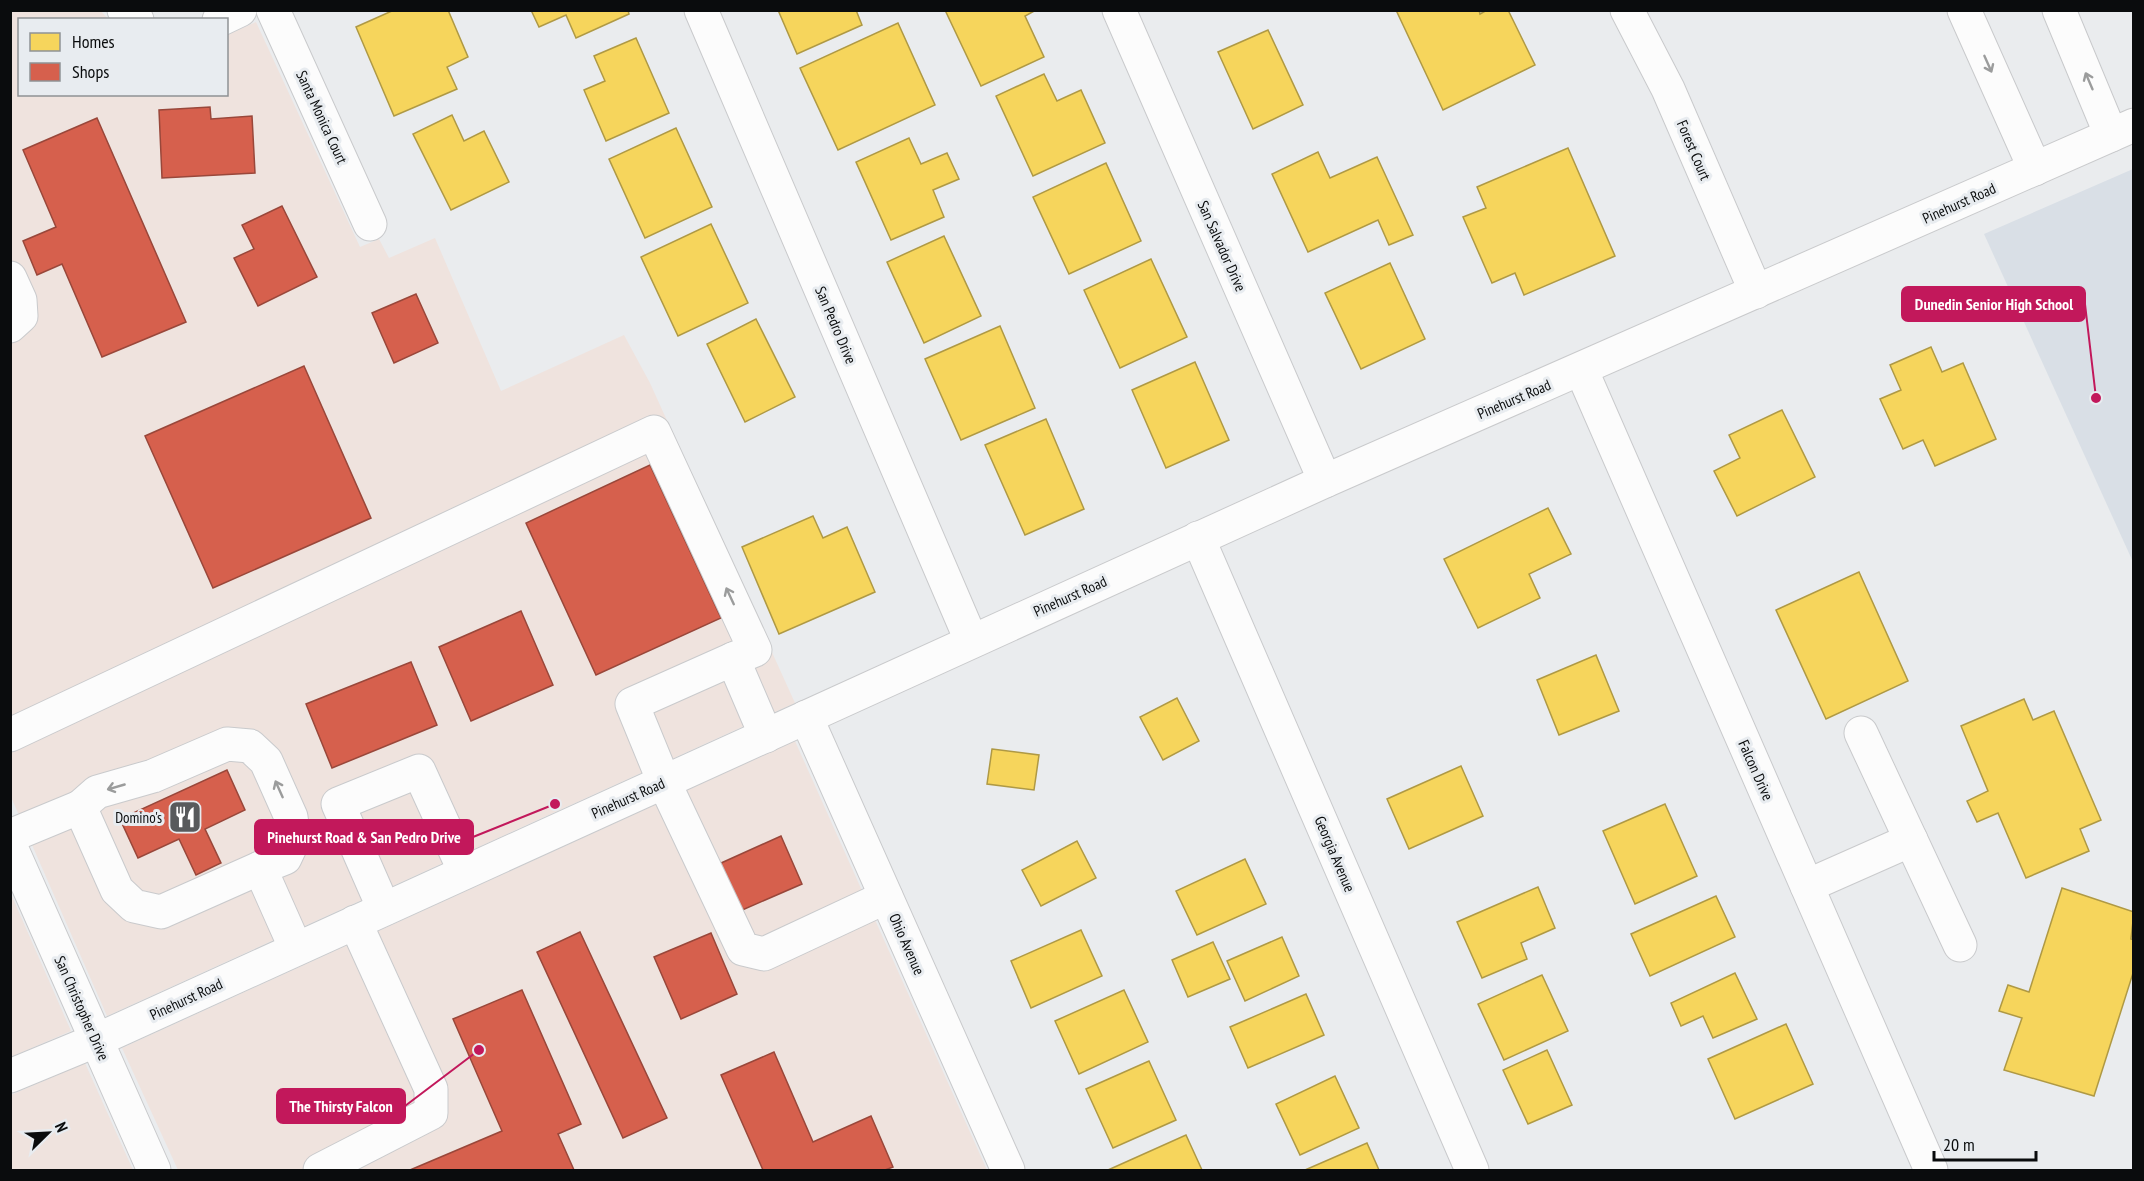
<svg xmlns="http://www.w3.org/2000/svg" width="2144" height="1181" viewBox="0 0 2144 1181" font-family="'PT Sans Narrow',sans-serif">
  <rect width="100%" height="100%" fill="#eaecee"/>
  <g fill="#efe3de">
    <polygon points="10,11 101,11 108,19 20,20 20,94 226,94 227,35 256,22 360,247 379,239 389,258 435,238 501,391 624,335 650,383 795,703 107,1016 11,797"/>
    <polygon points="795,741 987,1170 178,1170 122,1048"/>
    <polygon points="11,894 71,1031 11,1057 10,1057"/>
    <polygon points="85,1063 133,1170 11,1170 11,1095"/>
  </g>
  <polygon fill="#d9dfe6" points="2133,169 2133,562 1984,234"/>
  <g fill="#f6d55c" stroke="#af9944" stroke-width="1.5">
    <polygon points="394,10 448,10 468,57 447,67 457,89 394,116 356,27"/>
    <polygon points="531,10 628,10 629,14 576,38 566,15 539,27"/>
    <polygon points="778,10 856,10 862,25 797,54"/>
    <polygon points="945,10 1036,10 1025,16 1044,57 981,86"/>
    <polygon points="1396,10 1479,10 1480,14 1487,10 1508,10 1535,65 1443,110"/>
    <polygon points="898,23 935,105 838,150 800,68"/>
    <polygon points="1268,30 1303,105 1253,129 1218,52"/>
    <polygon points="636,38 669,113 606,141 584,90 605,81 594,56"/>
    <polygon points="1044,74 1057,101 1081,90 1105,143 1033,176 996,96"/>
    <polygon points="452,115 464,141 484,131 509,182 451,210 413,134"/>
    <polygon points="676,128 712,207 645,238 609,159"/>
    <polygon points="909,138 921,164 947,153 959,179 933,190 944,217 891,240 856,162"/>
    <polygon points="1568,148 1615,256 1524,295 1515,273 1492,283 1463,217 1486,208 1477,187"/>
    <polygon points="1318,152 1330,178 1377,157 1413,235 1389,245 1378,220 1308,252 1272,174"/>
    <polygon points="1106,163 1141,241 1069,274 1033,197"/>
    <polygon points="711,224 748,303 678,336 641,257"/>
    <polygon points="944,236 981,316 924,343 887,262"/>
    <polygon points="1151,259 1187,337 1120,368 1084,290"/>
    <polygon points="1390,263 1425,339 1361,369 1325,293"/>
    <polygon points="756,319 795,397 745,422 707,344"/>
    <polygon points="1000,326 1035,408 961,440 925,359"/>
    <polygon points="1931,347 1942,372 1963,363 1996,439 1935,466 1923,440 1903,449 1880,399 1901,390 1890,365"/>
    <polygon points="1195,362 1229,440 1166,468 1132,390"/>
    <polygon points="1782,410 1815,477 1737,516 1714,471 1740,458 1729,435"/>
    <polygon points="1046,419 1084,509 1025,535 985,445"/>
    <polygon points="1548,508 1571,554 1529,574 1540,598 1478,628 1444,559"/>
    <polygon points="813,516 823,538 847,527 875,592 779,634 742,547"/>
    <polygon points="1859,572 1908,681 1826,719 1776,610"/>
    <polygon points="1596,655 1619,711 1559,735 1537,680"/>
    <polygon points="1177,698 1199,741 1163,760 1140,717"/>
    <polygon points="2024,699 2033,720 2054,711 2101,820 2080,829 2089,851 2026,878 1998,813 1977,822 1967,801 1988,791 1961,726"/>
    <polygon points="992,749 1039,755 1034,790 987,784"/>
    <polygon points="1461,766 1483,816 1409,849 1387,799"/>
    <polygon points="1665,804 1697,876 1635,904 1603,831"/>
    <polygon points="1077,841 1096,878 1041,906 1022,870"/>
    <polygon points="1245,859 1266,904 1197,935 1176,891"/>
    <polygon points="1538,887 1555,928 1521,943 1527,959 1482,978 1457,922"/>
    <polygon points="2062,888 2134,912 2131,939 2134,940 2134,970 2094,1096 2004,1070 2022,1018 1999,1011 2008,985 2029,992"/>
    <polygon points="1716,896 1735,937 1650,976 1631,934"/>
    <polygon points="1081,930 1102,976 1031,1008 1011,961"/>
    <polygon points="1282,937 1299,976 1245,1001 1227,961"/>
    <polygon points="1213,942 1230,979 1188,997 1172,960"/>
    <polygon points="1735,973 1757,1019 1713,1038 1703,1016 1681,1026 1671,1003"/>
    <polygon points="1542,975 1568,1031 1504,1060 1478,1004"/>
    <polygon points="1124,990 1148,1042 1079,1074 1055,1021"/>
    <polygon points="1306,994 1324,1035 1248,1068 1230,1027"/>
    <polygon points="1786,1024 1813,1084 1735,1119 1708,1059"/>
    <polygon points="1547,1050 1572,1105 1528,1124 1503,1070"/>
    <polygon points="1149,1061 1176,1120 1113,1148 1086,1089"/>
    <polygon points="1335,1076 1359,1128 1300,1155 1276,1104"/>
    <polygon points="1186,1135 1202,1170 1108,1170"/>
    <polygon points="1367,1143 1379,1170 1305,1170"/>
  </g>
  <g fill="#d6604d" stroke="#99473a" stroke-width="1.5">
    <polygon points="210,107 211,119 252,116 255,173 162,178 159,110"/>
    <polygon points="97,118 186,322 102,357 62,264 37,275 23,241 56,227 23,150"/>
    <polygon points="282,206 317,277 258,306 234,258 254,249 242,225"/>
    <polygon points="416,294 438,343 394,363 372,313"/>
    <polygon points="304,366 371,518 213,588 145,436"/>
    <polygon points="650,465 721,618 596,675 526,523"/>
    <polygon points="521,611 553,685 471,721 439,647"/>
    <polygon points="411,662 437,725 332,768 306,704"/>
    <polygon points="227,770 245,810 205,829 221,863 196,875 179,839 138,858 120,819"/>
    <polygon points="781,836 802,884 740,911 719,864"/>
    <polygon points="580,932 667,1118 623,1138 537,952"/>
    <polygon points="711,933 737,994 681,1019 654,957"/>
    <polygon points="522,990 581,1124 558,1134 574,1170 410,1170 502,1131 453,1019"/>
    <polygon points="774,1052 813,1142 871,1116 893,1167 885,1170 763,1170 721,1075"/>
  </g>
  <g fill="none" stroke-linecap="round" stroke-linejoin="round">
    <g stroke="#c9cacc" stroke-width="35">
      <g id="minor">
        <polyline points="124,10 137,20"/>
        <polyline points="273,10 370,224"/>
        <polyline points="701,10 971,640"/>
        <polyline points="1119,10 1325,481"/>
        <polyline points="1627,10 1668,89 1756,292"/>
        <polyline points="1964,10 2035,169"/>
        <polyline points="2059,10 2111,135"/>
        <polyline points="219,20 240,10"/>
        <polyline points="10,278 20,300 21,316 10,326"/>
        <polyline points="1581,369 1931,1170"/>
        <polyline points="1198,538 1472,1170"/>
        <polyline points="806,717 1008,1170"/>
        <polyline points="1861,733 1960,945"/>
        <polyline points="10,735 654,432 755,650 733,659"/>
        <polyline points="766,736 733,659 632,704 664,782 743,949 764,954 886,897"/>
        <polyline points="80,807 97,792 153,776 227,744 250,746 266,761 291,817 294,839 285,858 260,868"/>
        <polyline points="10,836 80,807 117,890 134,906 161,912 260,868 296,949"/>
        <polyline points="10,845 154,1170"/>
        <polyline points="1807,886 1911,840"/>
        <polyline points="384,909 338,804 419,771 465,872"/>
        <polyline points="10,1076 97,1040 1325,481 2134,125"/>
        <polyline points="320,1170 431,1113 431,1089 355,922"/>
      </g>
    </g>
    <use href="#minor" stroke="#fcfcfc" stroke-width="33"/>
  </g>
  <defs><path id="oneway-shaft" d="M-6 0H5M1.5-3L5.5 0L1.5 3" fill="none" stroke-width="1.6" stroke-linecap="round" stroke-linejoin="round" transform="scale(1.5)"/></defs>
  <g stroke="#9b9c9c">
    <use href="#oneway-shaft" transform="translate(1988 64) rotate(66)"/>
    <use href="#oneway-shaft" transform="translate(2089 81) rotate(-113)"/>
    <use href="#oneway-shaft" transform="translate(730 596) rotate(-115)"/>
    <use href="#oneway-shaft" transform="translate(116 787) rotate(164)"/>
    <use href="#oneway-shaft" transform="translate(279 789) rotate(-114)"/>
  </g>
  <defs>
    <g id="restaurant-square" transform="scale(1.725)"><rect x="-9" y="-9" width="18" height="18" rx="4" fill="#585a5c" stroke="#e8ecf0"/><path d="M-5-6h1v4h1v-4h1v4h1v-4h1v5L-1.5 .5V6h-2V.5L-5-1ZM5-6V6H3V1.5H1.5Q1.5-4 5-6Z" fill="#fff"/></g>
  </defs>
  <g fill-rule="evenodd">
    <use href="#restaurant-square" x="185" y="817"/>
  </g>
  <g text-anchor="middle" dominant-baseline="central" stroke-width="6" stroke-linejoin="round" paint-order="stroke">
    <g font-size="15" fill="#0a0c0d" stroke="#e8ecf0">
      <text transform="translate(322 117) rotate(65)">Santa Monica Court</text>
      <text transform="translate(1694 150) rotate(67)">Forest Court</text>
      <text transform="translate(1959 203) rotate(-24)">Pinehurst Road</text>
      <text transform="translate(1222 246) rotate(66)">San Salvador Drive</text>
      <text transform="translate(836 325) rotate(67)">San Pedro Drive</text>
      <text transform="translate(1514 399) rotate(-23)">Pinehurst Road</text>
      <text transform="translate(1070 596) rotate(-24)">Pinehurst Road</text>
      <text transform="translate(1756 770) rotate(66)">Falcon Drive</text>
      <text transform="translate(628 798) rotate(-24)">Pinehurst Road</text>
      <text transform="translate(1335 854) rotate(67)">Georgia Avenue</text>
      <text transform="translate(907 944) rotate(66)">Ohio Avenue</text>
      <text transform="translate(186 999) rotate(-25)">Pinehurst Road</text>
      <text transform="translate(82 1008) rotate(66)">San Christopher Drive</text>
    </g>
    <g font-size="15" fill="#0a0c0d" stroke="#e8ecf0" text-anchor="end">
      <text x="162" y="817">Domino's</text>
    </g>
  </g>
  <path fill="none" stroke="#c2185b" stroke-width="2" d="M2096 398L2085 304M555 804L473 837M479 1050L405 1106"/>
  <g fill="#c2185b" stroke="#e8ecf0" stroke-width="2">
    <circle cx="2096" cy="398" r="6"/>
    <circle cx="555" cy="804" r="6"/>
    <circle cx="479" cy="1050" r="6"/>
  </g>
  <g fill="#c2185b" stroke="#c2185b" stroke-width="2">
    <rect x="1902" y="287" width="183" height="34" rx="6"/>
    <rect x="255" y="820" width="218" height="34" rx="6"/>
    <rect x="277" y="1089" width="128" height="34" rx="6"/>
  </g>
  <g font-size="16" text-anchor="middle" font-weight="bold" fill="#fff">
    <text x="1994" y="310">Dunedin Senior High School</text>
    <text x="364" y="843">Pinehurst Road &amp; San Pedro Drive</text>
    <text x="341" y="1112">The Thirsty Falcon</text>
  </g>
  <rect width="2144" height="1181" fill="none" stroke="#0a0c0d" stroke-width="24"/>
  <rect x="18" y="18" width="210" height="78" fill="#e8ecf0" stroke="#8f9295" stroke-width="1.5"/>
  <rect x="30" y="33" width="30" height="18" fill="#f6d55c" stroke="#8f9295" stroke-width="1.5"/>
  <text x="72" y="48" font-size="18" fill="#0a0c0d">Homes</text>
  <rect x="30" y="63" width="30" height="18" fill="#d6604d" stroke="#8f9295" stroke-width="1.5"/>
  <text x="72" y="78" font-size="18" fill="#0a0c0d">Shops</text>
  <g transform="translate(48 1133) rotate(66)" stroke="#e8ecf0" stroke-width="4.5" paint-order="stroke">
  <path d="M0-4.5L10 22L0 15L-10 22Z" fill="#0a0c0d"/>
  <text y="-9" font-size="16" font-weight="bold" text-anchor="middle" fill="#0a0c0d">N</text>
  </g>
  <path d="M1934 1151v9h102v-9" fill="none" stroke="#0a0c0d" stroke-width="3"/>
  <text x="1943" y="1151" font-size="18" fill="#0a0c0d" stroke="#e8ecf0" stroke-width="4.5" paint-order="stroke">20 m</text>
</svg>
